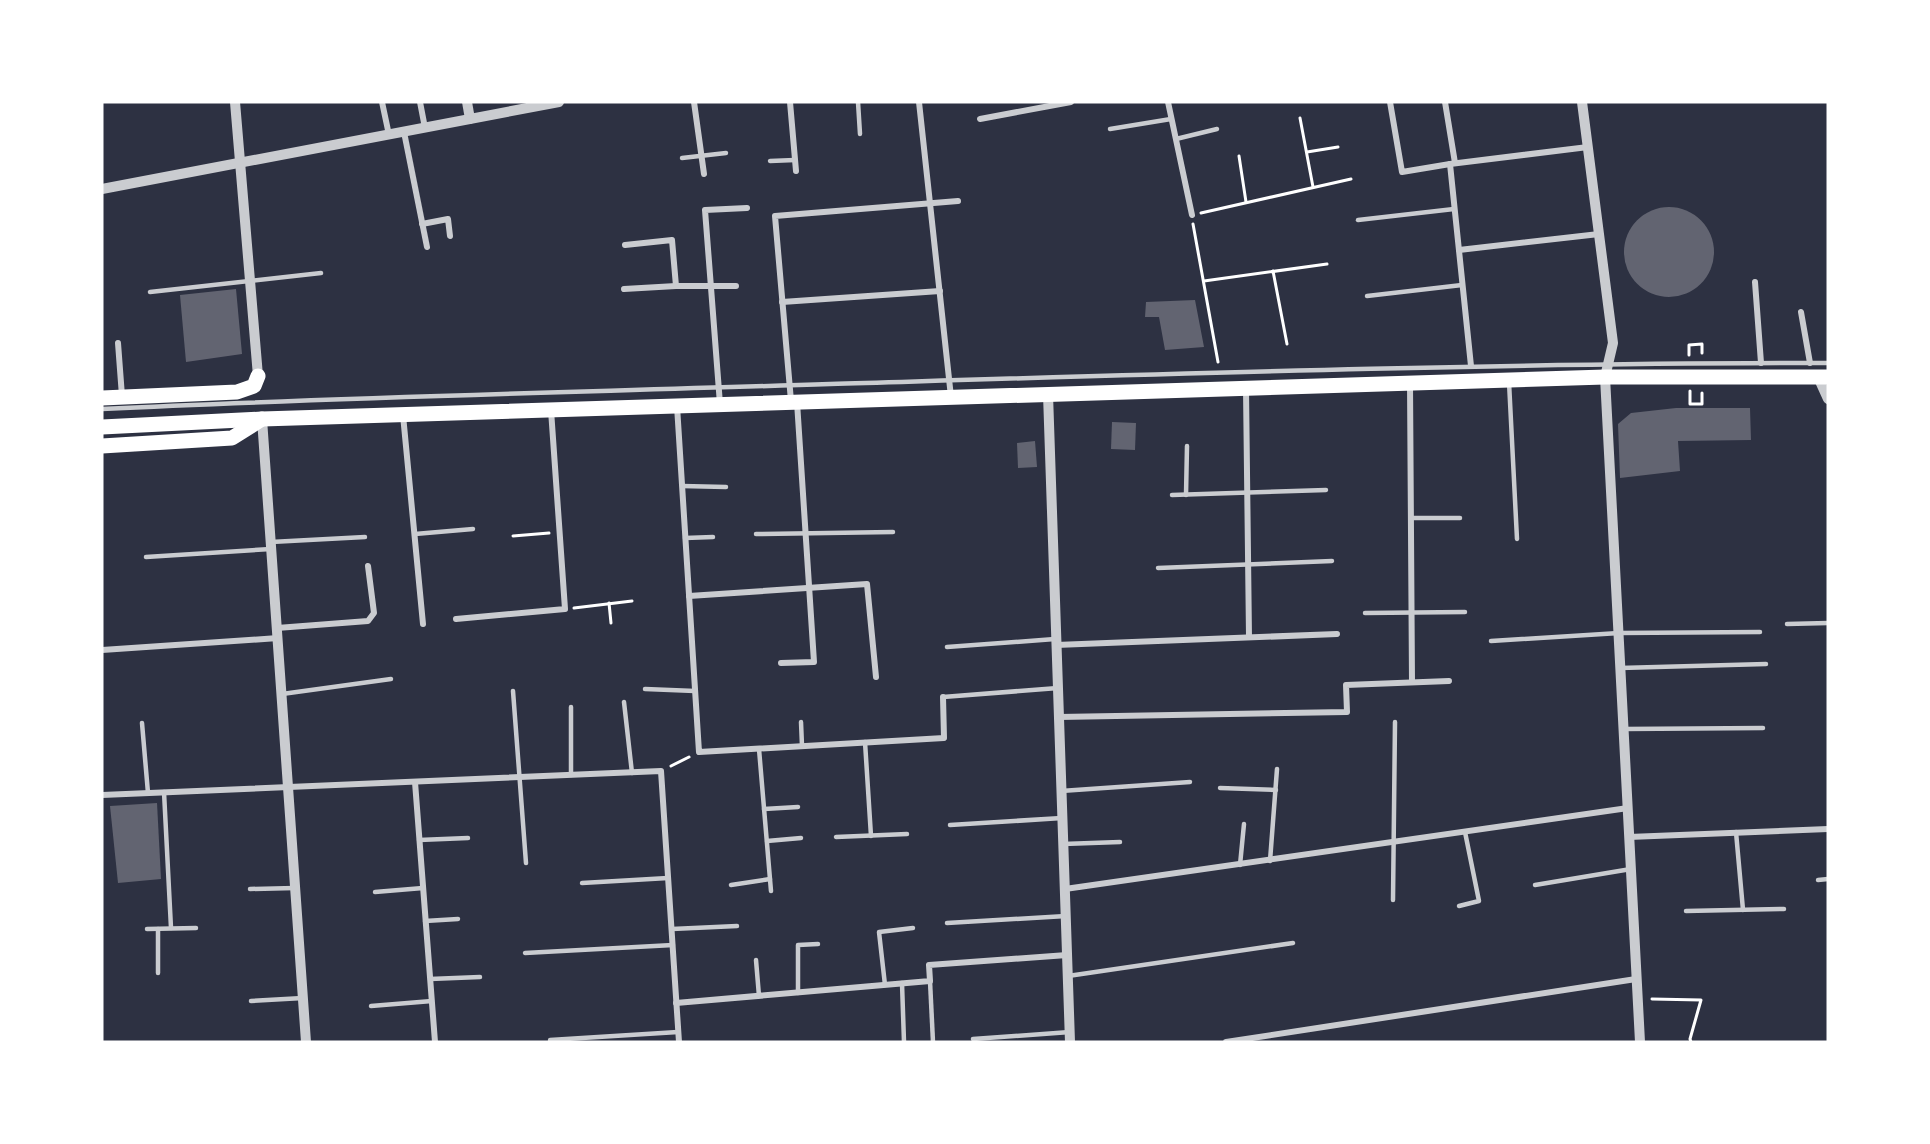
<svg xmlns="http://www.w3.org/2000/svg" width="1930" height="1144" viewBox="0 0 1930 1144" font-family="Manrope,sans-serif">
  <rect width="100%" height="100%" fill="#2d3142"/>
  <g fill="#626471">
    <circle cx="1669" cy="252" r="45"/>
    <polygon points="236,289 242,354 186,362 180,295"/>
    <polygon points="1195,300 1204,347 1165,350 1159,317 1145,317 1146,302"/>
    <polygon points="1676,408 1750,408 1751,440 1678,441 1680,471 1620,478 1618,424 1631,413"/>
    <polygon points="1112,422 1136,423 1135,450 1111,449"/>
    <polygon points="1035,441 1037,467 1018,468 1017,443"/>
    <polygon points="157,803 161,879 118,883 110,806"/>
  </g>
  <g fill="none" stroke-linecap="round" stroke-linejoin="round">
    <g stroke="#fff" stroke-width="3">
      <polyline points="1300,118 1313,187"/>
      <polyline points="1307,152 1338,147"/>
      <polyline points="1239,156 1246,202"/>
      <polyline points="1201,213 1351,179"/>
      <polyline points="1193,224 1218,362"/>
      <polyline points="1273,271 1287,344"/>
      <polyline points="1204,281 1327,264"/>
      <polyline points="1689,355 1689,345 1702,344 1702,353"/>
      <polyline points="1690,391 1690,404 1702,404 1702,393"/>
      <polyline points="513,536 549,533"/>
      <polyline points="609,603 611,623"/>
      <polyline points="574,608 632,601"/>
      <polyline points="671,766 689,757"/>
      <polyline points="1652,999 1701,1000 1690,1039 1691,1042"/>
    </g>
    <g stroke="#caccd0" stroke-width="4.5">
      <polyline points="858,102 860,134"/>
      <polyline points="1110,129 1171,119"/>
      <polyline points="1176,139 1217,129"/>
      <polyline points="682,158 726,153"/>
      <polyline points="770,161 795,160"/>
      <polyline points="1358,220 1454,209"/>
      <polyline points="150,292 321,273"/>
      <polyline points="1367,296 1462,285"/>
      <polyline points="1509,382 1517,539"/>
      <path d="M102,409c243,-12 486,-17 728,-25 333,-10 665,-21 998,-21"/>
      <polyline points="682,486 726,487"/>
      <polyline points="1172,495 1326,490"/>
      <polyline points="1186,495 1187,446"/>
      <polyline points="1411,518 1460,518"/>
      <polyline points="415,534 473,529"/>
      <polyline points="756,534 893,532"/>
      <polyline points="685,538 713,537"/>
      <polyline points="271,542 365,537"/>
      <polyline points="146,557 271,549"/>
      <polyline points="1158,568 1332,561"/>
      <polyline points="1365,613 1465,612"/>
      <polyline points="1787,624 1828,623"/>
      <polyline points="1491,641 1619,633 1760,632"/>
      <polyline points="947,647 1055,639"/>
      <polyline points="1620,668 1766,664"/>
      <polyline points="645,689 695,691"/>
      <polyline points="513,691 526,863"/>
      <polyline points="282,694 391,679"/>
      <polyline points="943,697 1058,688"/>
      <polyline points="624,702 632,773"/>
      <polyline points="571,707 571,775"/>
      <polyline points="801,722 802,746"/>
      <polyline points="142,723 148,793"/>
      <polyline points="1624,729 1763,728"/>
      <polyline points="865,742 871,836"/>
      <polyline points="759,749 771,891"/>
      <polyline points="1220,788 1276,790"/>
      <polyline points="1061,791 1190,782"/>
      <polyline points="164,792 171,928"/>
      <polyline points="764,809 798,807"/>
      <polyline points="950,825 1062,818"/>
      <polyline points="1736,832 1743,910"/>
      <polyline points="836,837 907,834"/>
      <polyline points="419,840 468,838"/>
      <polyline points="767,841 801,838"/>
      <polyline points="1063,844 1120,842"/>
      <polyline points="1270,861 1277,769"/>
      <polyline points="1240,865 1244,824"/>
      <polyline points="1818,880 1828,879"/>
      <polyline points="582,883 668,878"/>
      <polyline points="731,885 770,879"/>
      <polyline points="1535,885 1631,869"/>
      <polyline points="250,889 295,888"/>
      <polyline points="375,892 423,888"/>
      <polyline points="1393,900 1395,722"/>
      <polyline points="1459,906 1479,901 1465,832"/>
      <polyline points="1686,911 1784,909"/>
      <polyline points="425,921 458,919"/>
      <polyline points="947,923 1066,916"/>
      <polyline points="147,929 196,928"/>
      <polyline points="158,929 158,973"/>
      <polyline points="672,929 737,926"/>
      <polyline points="525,953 673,945"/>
      <polyline points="756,960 759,996"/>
      <polyline points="1068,976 1293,943"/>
      <polyline points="430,979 480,977"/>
      <polyline points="930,981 933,1042"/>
      <polyline points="902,983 904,1042"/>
      <polyline points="885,985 879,932 913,928"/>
      <polyline points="798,993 798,945 818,944"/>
      <polyline points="251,1001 303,998"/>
      <polyline points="371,1006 432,1001"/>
      <polyline points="973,1039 1070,1032"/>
      <polyline points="550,1040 678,1032"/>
    </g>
    <g stroke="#caccd0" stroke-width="6">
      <polyline points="382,102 389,135"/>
      <polyline points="420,102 425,128"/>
      <polyline points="694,102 704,174"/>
      <polyline points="790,102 796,171"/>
      <polyline points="919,102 951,397"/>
      <polyline points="1168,102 1192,215"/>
      <polyline points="1390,102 1402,172 1450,164 1588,147"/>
      <polyline points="1445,102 1455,163"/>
      <polyline points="980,119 1071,102"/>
      <polyline points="404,132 427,247"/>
      <polyline points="1450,164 1471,366"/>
      <polyline points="422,224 448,219 450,236"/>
      <polyline points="625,245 672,240 676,286 736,286"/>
      <polyline points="1459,250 1599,234"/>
      <polyline points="1755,282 1761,363"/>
      <polyline points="624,289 676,286"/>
      <polyline points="782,302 940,291"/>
      <polyline points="1801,312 1810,363"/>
      <polyline points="118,343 122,396"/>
      <polyline points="1410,383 1412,682"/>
      <polyline points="1246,389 1249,637"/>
      <polyline points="791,401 775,216 958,201"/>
      <polyline points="720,404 705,210 747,208"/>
      <polyline points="677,406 699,752 944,738 943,697"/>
      <polyline points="403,415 423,624"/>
      <polyline points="689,596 867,584 876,677"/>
      <polyline points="456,619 565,609 551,410"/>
      <polyline points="277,628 368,621 374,613 368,566"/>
      <polyline points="1056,645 1337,634"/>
      <polyline points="102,650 278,638"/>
      <polyline points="781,663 814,662 797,402"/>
      <polyline points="1059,717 1347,712 1346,685 1449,681"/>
      <polyline points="415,782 435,1042"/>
      <polyline points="102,795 661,771 679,1042"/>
      <polyline points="1629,837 1828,829"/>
      <polyline points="1065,889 1628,808"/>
      <polyline points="676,1003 930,981 929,965 1067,955"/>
      <polyline points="1226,1042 1636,979"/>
    </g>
    <g stroke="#caccd0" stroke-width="10">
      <polyline points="235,102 258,376"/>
      <polyline points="467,102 470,119"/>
      <polyline points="1582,102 1613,343 1605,377 1640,1042"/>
      <polyline points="102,189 559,102"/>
      <polyline points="1818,377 1828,399"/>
      <polyline points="1048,394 1070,1042"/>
      <polyline points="262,419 306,1042"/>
    </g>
    <g stroke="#fff" stroke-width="15">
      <polyline points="102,398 237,392 254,386 258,376"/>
      <polyline points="102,427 262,419 1605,377 1828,377"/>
      <polyline points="102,446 232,438 262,419"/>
    </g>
  </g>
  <rect width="1930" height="1144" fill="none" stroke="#ffffff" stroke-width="207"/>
</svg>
